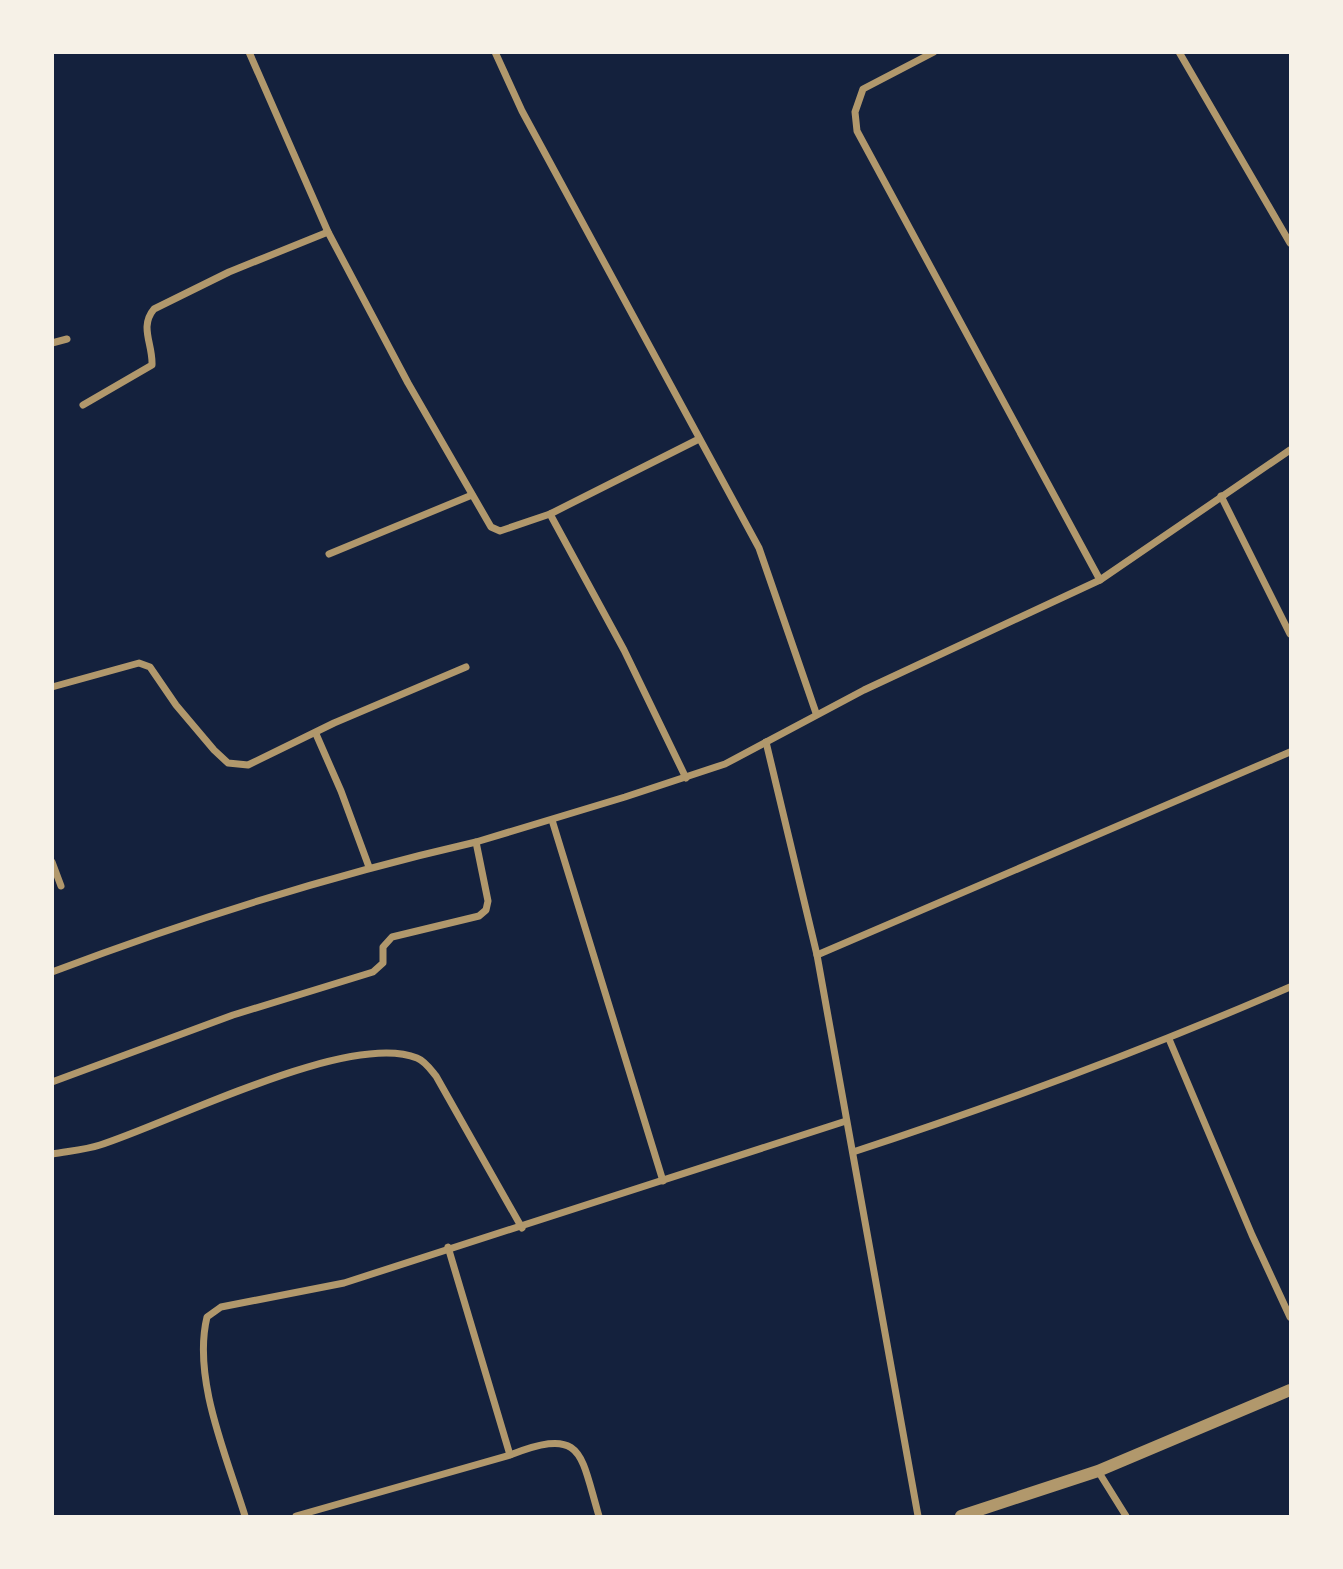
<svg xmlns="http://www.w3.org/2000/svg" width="1343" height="1569" viewBox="0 0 1343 1569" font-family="'Titillium Web',sans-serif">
  <rect width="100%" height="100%" fill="#14213d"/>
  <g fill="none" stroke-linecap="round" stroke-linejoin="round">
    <g stroke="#b1986c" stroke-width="7">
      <polyline points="249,52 328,232 408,383 491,527 500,531 550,514 699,439"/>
      <polyline points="495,52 522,111 759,548 816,713"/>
      <polyline points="934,52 863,89 855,112 857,131 1100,580"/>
      <polyline points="1179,52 1290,243"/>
      <polyline points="52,343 67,339"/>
      <path d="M83,405l69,-40c1,-21 -13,-38 2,-56l75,-37 99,-40"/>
      <polyline points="1221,496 1290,634"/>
      <polyline points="550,514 624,650 686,778"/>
      <polyline points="329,554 472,495"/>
      <polyline points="52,687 139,663 150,667 176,705 214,750 228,763 248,765 334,723 466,667"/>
      <polyline points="316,734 341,791 369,867"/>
      <polyline points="766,742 817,955 918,1516"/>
      <polyline points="552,820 663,1181"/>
      <polyline points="52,862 61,886"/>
      <polyline points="817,955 1290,752"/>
      <path d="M52,972c140,-53 280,-97 424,-130"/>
      <polyline points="1169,1039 1252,1235 1290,1317"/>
      <polyline points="52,1082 233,1015 373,972 383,963 383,947 392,937 479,916 486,910 488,901 476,842 625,797 725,764 864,690 1100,580 1290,450"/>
      <path d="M853,1152c149,-49 294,-103 437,-165"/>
      <path d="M52,1154c16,-3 33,-4 48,-9 72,-23 249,-114 317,-87 8,3 14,12 19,18l86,152"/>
      <polyline points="448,1247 510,1455"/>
      <polyline points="1098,1471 1126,1516"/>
      <path d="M245,1516c-18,-59 -53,-137 -38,-199l14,-10 123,-24 502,-162"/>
      <path d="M296,1516l214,-61c74,-29 70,-2 89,61"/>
    </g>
    <polyline stroke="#b1986c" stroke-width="12" points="961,1516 1098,1471 1290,1390"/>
  </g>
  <rect width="1343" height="1569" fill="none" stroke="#f6f1e7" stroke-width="108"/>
</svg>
